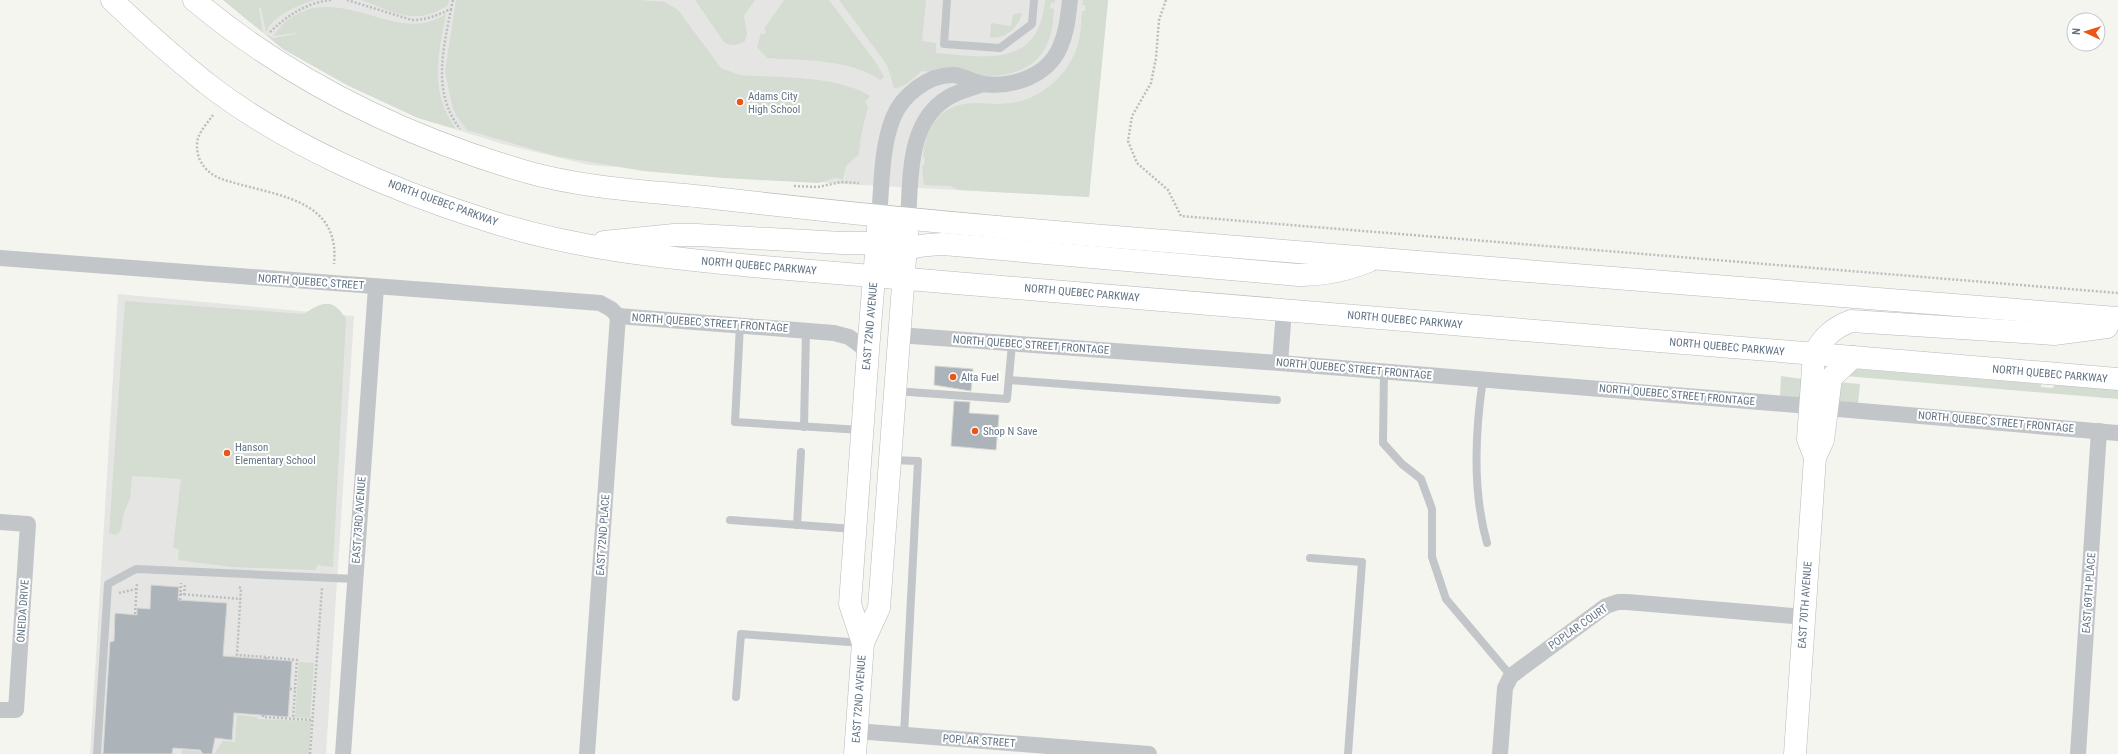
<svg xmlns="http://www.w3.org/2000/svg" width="2118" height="754" viewBox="0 0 2118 754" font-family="'Roboto Condensed',sans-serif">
  <rect width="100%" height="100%" fill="#f5f5f0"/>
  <g fill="#e5e6e4">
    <polygon points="223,0 1108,0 1089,197 843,184 589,165 503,144 418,118 347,85 283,49"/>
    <polygon points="118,294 354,316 326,754 90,754"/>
  </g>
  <g fill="#d5dcd1">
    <path d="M223,0h92c-16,5 -42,15 -49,32l-5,-24h-2l4,25 10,5 23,-4v-1l-23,3c4,-5 9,-11 14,-16 7,-5 16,-9 25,-12 51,-8 92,34 134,6 -8,42 -17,78 10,115l-38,-11 -71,-33 -64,-36z"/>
    <path d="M361,0h88l-1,5c-33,22 -53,7 -87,-5z"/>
    <path d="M456,0h183l26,2 13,8 43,58 18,7c39,3 98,0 131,21l-5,6 3,5 -7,28 -2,19 -13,12 -3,13 -8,-1 -17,5 -95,-5 -80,-7 -87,-15 -89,-26 -11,-15 -4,-10 -7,-34z"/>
    <path d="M695,0h60l-11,16 3,18 -2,7c-6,4 -14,6 -21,1z"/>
    <path d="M784,0h45l48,64 7,13 -4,3c-32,-22 -76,-19 -113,-22l-10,-11 4,-14 3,2 2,-4 -2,-2z"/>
    <path d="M839,0h87l-4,41 14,2v10c50,4 103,16 109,-53h10l-1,3h-3l-1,5 4,1c-1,10 -1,22 -6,33 -20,49 -85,32 -126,29 -8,6 -17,17 -28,17l-7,-23z"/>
    <path d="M1083,0h25l-19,197 -129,-7 -10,-4 -26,-1 -2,-20 2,1 1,-9h-2c2,-30 18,-53 50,-54 13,0 25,2 37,0 29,-3 56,-26 66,-53 5,-12 5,-26 6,-39h3v-6h-3z"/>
    <path d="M1022,13c-2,13 -18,28 -32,24l1,-14 20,3 2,-12z"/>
    <path d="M125,301l179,13c19,-13 29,-16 42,5l-13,248 -16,-2 -1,5 -85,-3 -53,-7 1,-11 -6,-1 8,-69 -49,-3 -2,22 -7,18 -2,13 -2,4 -4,2 -6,-2z"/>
    <polygon points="1856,369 2041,384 2041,387 2053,388 2054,385 2118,390 2118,399 1845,376"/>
    <polygon points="1781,376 1802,379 1802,401 1780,397"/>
    <polygon points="1838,382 1860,384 1858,404 1838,402"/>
    <polygon points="299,662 314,663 310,718 295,717"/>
    <polygon points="237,715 257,717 257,719 311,721 309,754 214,754 223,741 235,742"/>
    <polygon points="182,750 199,751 202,754 182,754"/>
  </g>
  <g fill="#acb3b9" stroke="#d6d6d3">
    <polygon points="935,366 973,369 971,391 934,385"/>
    <polygon points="954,401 970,402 969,413 999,415 996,450 951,446"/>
    <polygon points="151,585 179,587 178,600 227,603 223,656 292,661 288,717 234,713 232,740 215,738 212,754 203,754 200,750 173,748 172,754 103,754 110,642 114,641 115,613 137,615 137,608 150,609"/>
  </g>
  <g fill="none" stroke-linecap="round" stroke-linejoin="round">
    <g stroke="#b6bbc0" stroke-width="23">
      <g id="secondary">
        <polyline points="1814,354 1808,439 1815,457"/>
        <polyline points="863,643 850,604 868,351 879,217"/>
        <polyline points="855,754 863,643 879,608 907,232"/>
        <polyline points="1795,754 1815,457 1823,440 1831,378 1853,357"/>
      </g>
    </g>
    <g stroke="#b5b9bd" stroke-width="23">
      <g id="primary">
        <path d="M112,0c30,29 62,57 94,83 80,62 185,107 280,137 91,30 184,38 278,47 104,9 208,17 312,26 348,29 695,57 1042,86"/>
        <path d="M194,0c97,81 212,137 333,172 60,17 125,19 187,26 121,14 243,26 365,36 346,29 693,57 1039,84"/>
        <polyline points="604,242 674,235 697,235 842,243 877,243 886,241 893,237 908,220"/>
        <path d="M874,277c17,-28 38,-32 69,-33l355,31c26,0 47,-4 71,-14"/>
        <path d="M1814,354c9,-17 19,-26 37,-33l203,13 53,-7"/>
      </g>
    </g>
    <g stroke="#bbbec0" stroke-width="2.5" stroke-dasharray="2 2" stroke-linecap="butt">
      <path d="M347,0l65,20c16,0 25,-5 39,-11l2,-9"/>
      <polyline points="1166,0 1159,20 1156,58 1151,83 1132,116 1128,141 1137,163 1168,190 1181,216 2118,293"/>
      <path d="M451,9c-8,42 -19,83 9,120"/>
      <path d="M270,32c18,-17 36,-29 61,-32"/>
      <path d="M213,115c-5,7 -12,15 -15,23 -2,8 -1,17 3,24 9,16 24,18 41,23 45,12 98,19 92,79"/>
      <polyline points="794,186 818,187 841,182 859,183"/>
      <polyline points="239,587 241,588 237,655 266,657"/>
      <polyline points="119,593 136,589"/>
      <polyline points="180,594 241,599"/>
      <polyline points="184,595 185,583"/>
      <polyline points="180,600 181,583"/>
      <polyline points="135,614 137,583"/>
      <polyline points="266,659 266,657 297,660 293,719"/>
      <polyline points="290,689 295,689"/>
      <polyline points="263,715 263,717 313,720"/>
      <polyline points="310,754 322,588"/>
    </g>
    <g stroke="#c2c6c9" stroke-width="8">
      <polyline points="947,0 944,44 1000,48 1032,24 1034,0"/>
      <polyline points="740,325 735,422 861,430"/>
      <polyline points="1384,371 1383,443 1402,464 1421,479 1432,509 1432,557 1446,599 1511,676"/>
      <path d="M1483,379c-8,53 -11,111 4,164"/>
      <polyline points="1009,380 1277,400"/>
      <polyline points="895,391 1007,399 1012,344"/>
      <polyline points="804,427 806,330"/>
      <polyline points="891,460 918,461 904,735"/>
      <polyline points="730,520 854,529"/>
      <polyline points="797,525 801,452"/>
      <polyline points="1310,558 1362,562 1348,754"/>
      <polyline points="736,697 741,634 862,643"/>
      <polyline points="97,754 108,584 136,569 355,579"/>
    </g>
    <g stroke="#c2c6c9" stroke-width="16">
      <path d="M879,217c3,-32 2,-69 14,-99 9,-23 36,-44 61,-43 10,1 19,7 29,9 29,4 65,-8 77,-37 7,-15 8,-31 10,-47"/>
      <path d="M908,220c3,-42 -1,-99 41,-123 10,-6 23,-9 34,-13"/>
      <polyline points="0,258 600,303 611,309 618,316"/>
      <polyline points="618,316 834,333 849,337 868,351"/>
      <polyline points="898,335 1280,363 1809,406"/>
      <polyline points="1280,363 1284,310"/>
      <polyline points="1826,408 2118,433"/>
      <polyline points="0,522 28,524 16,710 0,710"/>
      <polyline points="856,731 1149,754"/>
      <polyline points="343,754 376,287"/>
      <polyline points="587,754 618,316"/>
      <polyline points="1500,754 1505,688 1511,676 1606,606 1618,602 1627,602 1805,617"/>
      <polyline points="2078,754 2099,431"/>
    </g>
    <use href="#secondary" stroke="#fff" stroke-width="22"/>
    <use href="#primary" stroke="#fff" stroke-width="22"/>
  </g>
  <g fill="#ee5318" stroke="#fff" stroke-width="1.5">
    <circle cx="740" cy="102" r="4"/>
    <circle cx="953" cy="377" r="4"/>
    <circle cx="975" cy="431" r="4"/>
    <circle cx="227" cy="453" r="4"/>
  </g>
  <g text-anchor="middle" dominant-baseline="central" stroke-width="4" stroke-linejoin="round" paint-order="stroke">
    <g font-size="11" fill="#627384" stroke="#fff" text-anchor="start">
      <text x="748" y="96">Adams City<tspan x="748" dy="13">High School</tspan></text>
      <text x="961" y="377">Alta Fuel</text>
      <text x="983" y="431">Shop N Save</text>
      <text x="235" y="447">Hanson<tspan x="235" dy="13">Elementary School</tspan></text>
    </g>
    <g font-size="11" fill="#627384" stroke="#fff">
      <text transform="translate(443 203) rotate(20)">NORTH QUEBEC PARKWAY</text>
      <text transform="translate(759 266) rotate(5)">NORTH QUEBEC PARKWAY</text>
      <text transform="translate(311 282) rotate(4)">NORTH QUEBEC STREET</text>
      <text transform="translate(1082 293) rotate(5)">NORTH QUEBEC PARKWAY</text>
      <text transform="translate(1405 320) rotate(5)">NORTH QUEBEC PARKWAY</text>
      <text transform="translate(710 323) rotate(4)">NORTH QUEBEC STREET FRONTAGE</text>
      <text transform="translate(870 326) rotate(-85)">EAST 72ND AVENUE</text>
      <text transform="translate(1031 345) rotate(4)">NORTH QUEBEC STREET FRONTAGE</text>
      <text transform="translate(1727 347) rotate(5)">NORTH QUEBEC PARKWAY</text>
      <text transform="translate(1354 369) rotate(5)">NORTH QUEBEC STREET FRONTAGE</text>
      <text transform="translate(2050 374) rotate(5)">NORTH QUEBEC PARKWAY</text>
      <text transform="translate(1677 395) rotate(5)">NORTH QUEBEC STREET FRONTAGE</text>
      <text transform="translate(1996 422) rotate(5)">NORTH QUEBEC STREET FRONTAGE</text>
      <text transform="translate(359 520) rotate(-86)">EAST 73RD AVENUE</text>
      <text transform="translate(603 535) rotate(-86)">EAST 72ND PLACE</text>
      <text transform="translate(2089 593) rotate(-86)">EAST 69TH PLACE</text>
      <text transform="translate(1805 605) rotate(-86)">EAST 70TH AVENUE</text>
      <text transform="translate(23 611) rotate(-86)">ONEIDA DRIVE</text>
      <text transform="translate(1578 627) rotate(-35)">POPLAR COURT</text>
      <text transform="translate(859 699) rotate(-86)">EAST 72ND AVENUE</text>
      <text transform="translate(979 741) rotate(4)">POPLAR STREET</text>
    </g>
  </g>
  <g transform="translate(2086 32) rotate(274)"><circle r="19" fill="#ffffff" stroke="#c0c7ce"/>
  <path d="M0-3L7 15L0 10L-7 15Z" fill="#ee5318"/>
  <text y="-6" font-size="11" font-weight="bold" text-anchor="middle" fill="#627384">N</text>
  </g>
</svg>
